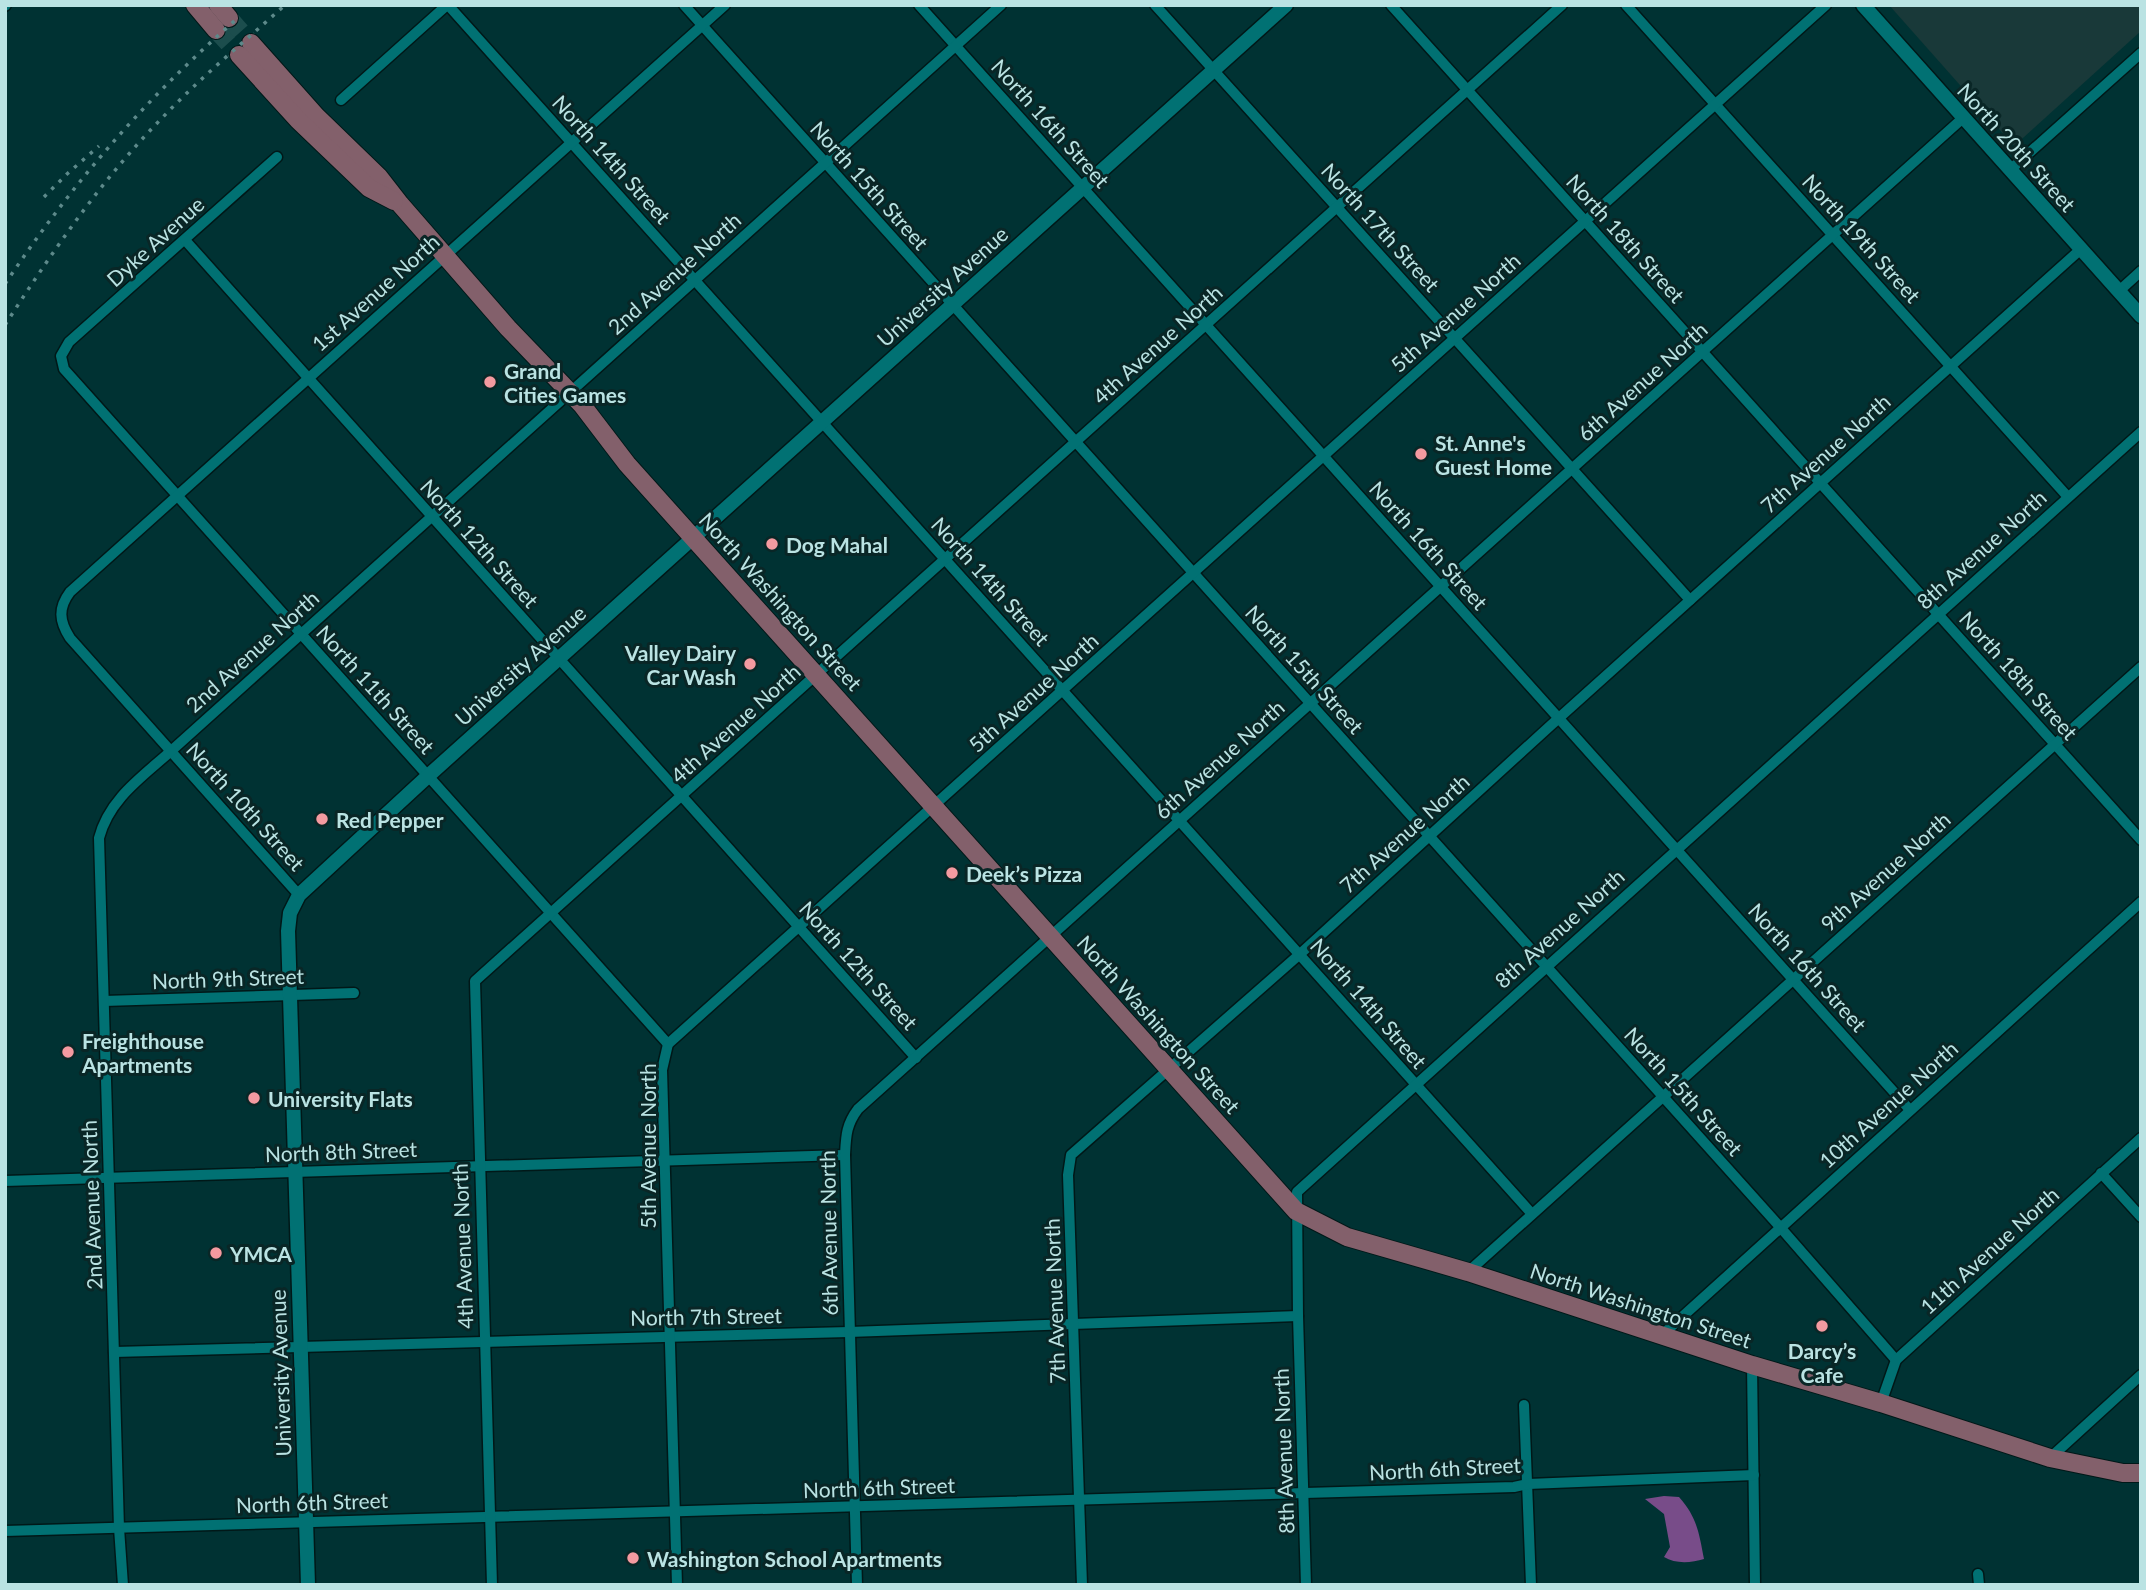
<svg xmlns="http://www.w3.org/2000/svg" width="2146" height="1590" viewBox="0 0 2146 1590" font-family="Lato,sans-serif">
  <rect width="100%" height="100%" fill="#003233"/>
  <polygon fill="#193939" points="1889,5 2141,5 2141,31 2014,146"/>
  <path fill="#784c89" d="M1664,1496l15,1c18,20 20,36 25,62 -13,4 -29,5 -40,-2l6,-10 -6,-33 -19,-15z"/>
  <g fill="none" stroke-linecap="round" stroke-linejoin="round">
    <g stroke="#1c4d4d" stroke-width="18" stroke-dasharray="18 9" stroke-linecap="butt">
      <polyline points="229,18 251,43"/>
      <polyline points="216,30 239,55"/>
    </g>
    <g stroke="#001818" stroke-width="13">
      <g id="minor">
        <polyline points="448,5 1532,1214"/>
        <polyline points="684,5 1780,1227 1896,1360"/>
        <polyline points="919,5 1910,1110"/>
        <polyline points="1155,5 1690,600"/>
        <polyline points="1391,5 2141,840"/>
        <polyline points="1626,5 2068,497"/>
        <polyline points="5,6 6,5"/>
        <polyline points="341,100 447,5"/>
        <polyline points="277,157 69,342 61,356 64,369 668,1044"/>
        <polyline points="2010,170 2141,53"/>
        <polyline points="185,240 916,1058"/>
        <polyline points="2119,291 2141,271"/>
        <path d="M299,895l-229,-257c-11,-17 -12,-30 0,-46l655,-587"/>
        <polyline points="104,1001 354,993"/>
        <polyline points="2101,1173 2141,1217"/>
        <polyline points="5,1181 845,1155"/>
        <polyline points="1468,1272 2141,667"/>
        <polyline points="1662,1335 2141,902"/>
        <polyline points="114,1352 849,1332 1298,1316"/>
        <polyline points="1752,1365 1755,1585"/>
        <polyline points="1881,1403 1896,1360 2141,1138"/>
        <polyline points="1524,1405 1531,1585"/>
        <polyline points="2050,1458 2141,1375"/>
        <path d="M5,1531c503,-14 1006,-29 1509,-44l14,-3 226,-9"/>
        <polyline points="1978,1574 1979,1585"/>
        <path d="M123,1585l-4,-57 -20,-690c10,-39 43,-61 72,-87l830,-746"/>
        <polyline points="492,1585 475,981 1562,5"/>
        <polyline points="677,1585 662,1070 668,1044 1826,5"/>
        <path d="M857,1585l-12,-430c1,-19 1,-30 13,-46l1105,-991"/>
        <polyline points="1082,1585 1068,1175 1071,1155 1300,954 1550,726 2081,249"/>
        <polyline points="1306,1585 1298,1316 1297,1192 2141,432"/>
      </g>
    </g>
    <g stroke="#001818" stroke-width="17">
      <g id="tertiary">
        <polyline points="1863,5 2141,316"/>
        <polyline points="308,1585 288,931 290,913 299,895 428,776 1286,5"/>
      </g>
    </g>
    <g stroke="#001818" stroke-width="20">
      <g id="primary">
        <polyline points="195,5 216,30"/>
        <polyline points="218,5 229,18"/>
        <polyline points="251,43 316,116 379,177 400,204 508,328 582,405 627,464 1296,1211 1347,1237 1468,1272 1752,1365 1881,1403 2050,1458 2123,1473 2141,1473"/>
        <polyline points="239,55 298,120 369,188 394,201"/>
      </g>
    </g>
    <use href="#minor" stroke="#017173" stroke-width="10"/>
    <use href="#tertiary" stroke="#017173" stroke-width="14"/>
    <use href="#primary" stroke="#83606b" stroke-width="18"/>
    <g stroke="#5d8a8b" stroke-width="3.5" stroke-dasharray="3.5 7" stroke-linecap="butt">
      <polyline points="44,197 67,174 99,146"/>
      <path d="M5,284c69,-103 141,-186 234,-267"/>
      <path d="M5,325c47,-73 97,-146 158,-208 38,-40 81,-75 122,-112"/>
    </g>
  </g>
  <g fill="#f49aa0" stroke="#092626" stroke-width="2.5">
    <circle cx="490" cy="382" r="7"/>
    <circle cx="1421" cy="454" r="7"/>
    <circle cx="772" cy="544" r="7"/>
    <circle cx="750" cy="664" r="7"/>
    <circle cx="322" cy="819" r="7"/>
    <circle cx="952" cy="873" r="7"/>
    <circle cx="68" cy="1052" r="7"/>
    <circle cx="254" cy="1098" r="7"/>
    <circle cx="216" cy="1253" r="7"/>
    <circle cx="1822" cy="1326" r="7"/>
    <circle cx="633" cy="1558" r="7"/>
  </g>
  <g text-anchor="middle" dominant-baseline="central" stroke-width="6" stroke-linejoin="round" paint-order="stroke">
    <g font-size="21" fill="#bae3e3" stroke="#092626">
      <text transform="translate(1051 123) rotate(48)">North 16th Street</text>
      <text transform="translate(2017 147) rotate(48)">North 20th Street</text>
      <text transform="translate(612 159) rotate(48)">North 14th Street</text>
      <text transform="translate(870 185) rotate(48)">North 15th Street</text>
      <text transform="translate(1381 227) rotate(48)">North 17th Street</text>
      <text transform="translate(1626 238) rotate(48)">North 18th Street</text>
      <text transform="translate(1862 238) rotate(48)">North 19th Street</text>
      <text transform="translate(155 241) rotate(-42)">Dyke Avenue</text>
      <text transform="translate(674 273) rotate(-42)">2nd Avenue North</text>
      <text transform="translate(942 286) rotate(-42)">University Avenue</text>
      <text transform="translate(375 292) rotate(-42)">1st Avenue North</text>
      <text transform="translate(1455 312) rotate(-42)">5th Avenue North</text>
      <text transform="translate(1157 344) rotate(-42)">4th Avenue North</text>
      <text transform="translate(1642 381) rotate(-42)">6th Avenue North</text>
      <text transform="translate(1825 453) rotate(-42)">7th Avenue North</text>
      <text transform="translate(480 543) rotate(48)">North 12th Street</text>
      <text transform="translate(1429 545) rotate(48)">North 16th Street</text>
      <text transform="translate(1981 549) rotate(-42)">8th Avenue North</text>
      <text transform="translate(991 581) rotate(48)">North 14th Street</text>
      <text transform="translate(781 601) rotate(48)">North Washington Street</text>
      <text transform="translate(252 651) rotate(-42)">2nd Avenue North</text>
      <text transform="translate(520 665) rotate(-42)">University Avenue</text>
      <text transform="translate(1305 669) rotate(48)">North 15th Street</text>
      <text transform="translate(2019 675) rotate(48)">North 18th Street</text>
      <text transform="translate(376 689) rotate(48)">North 11th Street</text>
      <text transform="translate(1033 692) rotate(-42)">5th Avenue North</text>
      <text transform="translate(735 723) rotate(-42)">4th Avenue North</text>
      <text transform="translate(1219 759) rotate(-42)">6th Avenue North</text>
      <text transform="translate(246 806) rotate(48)">North 10th Street</text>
      <text transform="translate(1404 833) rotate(-42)">7th Avenue North</text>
      <text transform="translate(1885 871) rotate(-42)">9th Avenue North</text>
      <text transform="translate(1559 928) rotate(-42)">8th Avenue North</text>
      <text transform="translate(859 965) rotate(48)">North 12th Street</text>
      <text transform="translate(1808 967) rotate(48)">North 16th Street</text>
      <text transform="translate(228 978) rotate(-2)">North 9th Street</text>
      <text transform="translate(1369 1003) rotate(49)">North 14th Street</text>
      <text transform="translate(1159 1024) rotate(48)">North Washington Street</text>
      <text transform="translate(1684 1091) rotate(48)">North 15th Street</text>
      <text transform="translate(1888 1104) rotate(-42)">10th Avenue North</text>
      <text transform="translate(647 1146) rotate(-90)">5th Avenue North</text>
      <text transform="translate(341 1151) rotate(-2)">North 8th Street</text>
      <text transform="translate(91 1205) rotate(-92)">2nd Avenue North</text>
      <text transform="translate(828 1233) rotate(-91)">6th Avenue North</text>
      <text transform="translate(462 1246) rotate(-92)">4th Avenue North</text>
      <text transform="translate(1989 1250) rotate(-42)">11th Avenue North</text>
      <text transform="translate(1054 1301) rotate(-92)">7th Avenue North</text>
      <text transform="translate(1641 1305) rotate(18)">North Washington Street</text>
      <text transform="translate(706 1316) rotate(-1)">North 7th Street</text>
      <text transform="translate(280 1373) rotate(-92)">University Avenue</text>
      <text transform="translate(1283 1451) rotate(-92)">8th Avenue North</text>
      <text transform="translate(1445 1468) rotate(-3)">North 6th Street</text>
      <text transform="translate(879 1487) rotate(-2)">North 6th Street</text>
      <text transform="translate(312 1502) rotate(-2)">North 6th Street</text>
    </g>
    <g font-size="21" font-weight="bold" fill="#bae3e3" stroke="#092626" text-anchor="start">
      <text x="504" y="370">Grand<tspan x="504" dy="24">Cities Games</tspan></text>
      <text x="1435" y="442">St. Anne's<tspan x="1435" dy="24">Guest Home</tspan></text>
      <text x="786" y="544">Dog Mahal</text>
      <text x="736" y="652" text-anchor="end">Valley Dairy<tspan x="736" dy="24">Car Wash</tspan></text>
      <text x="336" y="819">Red Pepper</text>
      <text x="966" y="873">Deek’s Pizza</text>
      <text x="82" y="1040">Freighthouse<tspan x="82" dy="24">Apartments</tspan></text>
      <text x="268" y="1098">University Flats</text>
      <text x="230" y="1253">YMCA</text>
      <text x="1822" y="1350" text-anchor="middle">Darcy’s<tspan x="1822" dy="24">Cafe</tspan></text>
      <text x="647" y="1558">Washington School Apartments</text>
    </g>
  </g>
  <rect width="2146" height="1590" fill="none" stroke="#bae3e3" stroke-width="14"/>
</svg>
